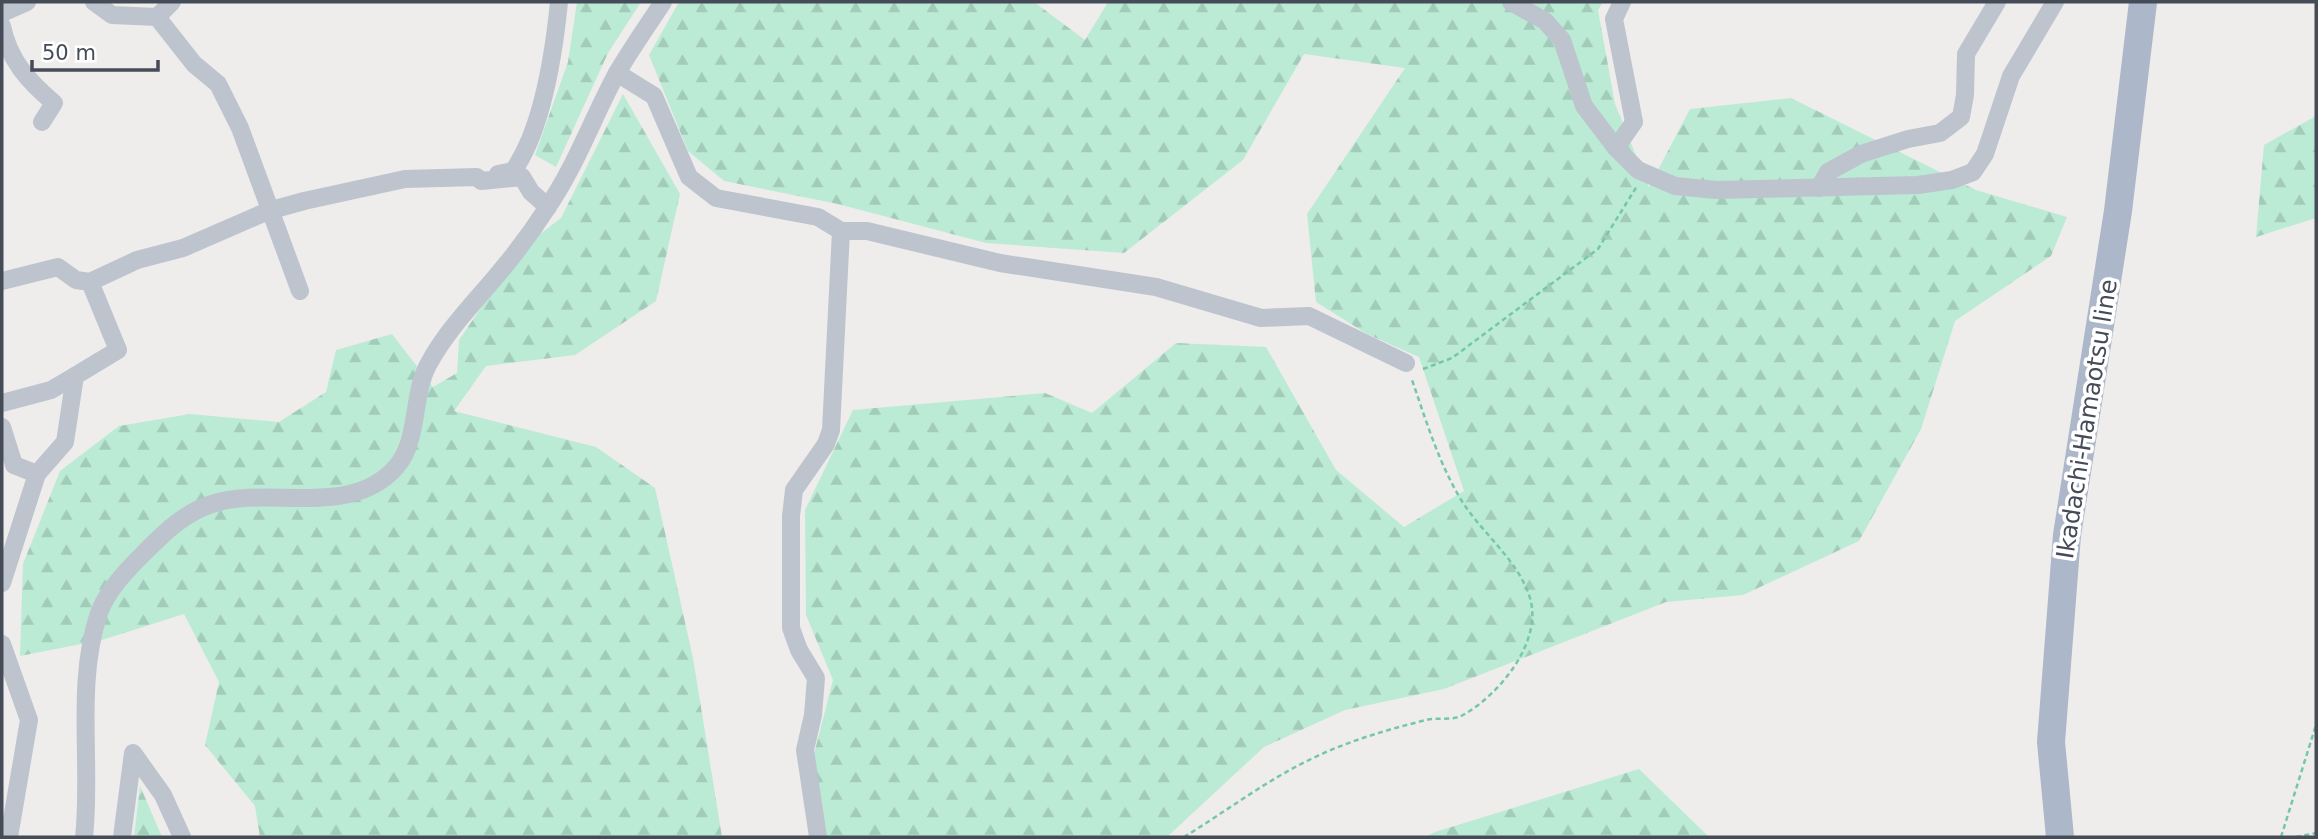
<svg xmlns="http://www.w3.org/2000/svg" width="2318" height="839" viewBox="0 0 2318 839" font-family="'DejaVu Sans',sans-serif">
  <defs>
    <pattern id="forest-firs" width="22" height="20" patternUnits="userSpaceOnUse" patternTransform="scale(1.75)"><rect width="22" height="20" fill="#bbebd5"/><path d="M5 1l3.5 6h-7zM16 11l3.5 6h-7z" fill="#a2cbb9"/></pattern>
  </defs>
  <rect width="100%" height="100%" fill="#efecec"/>
  <g fill="url(#forest-firs)">
    <polygon points="577,2 641,2 608,53 556,167 535,155 568,62"/>
    <polygon points="679,2 1034,2 1085,40 1108,2 1603,2 1598,10 1615,104 1649,187 1690,109 1791,98 1976,190 2067,217 2051,256 1955,321 1921,429 1859,541 1743,595 1666,602 1444,689 1345,710 1264,747 1167,837 824,837 813,758 833,680 806,615 805,510 853,410 1045,393 1092,413 1176,343 1266,347 1336,470 1404,527 1464,491 1419,357 1367,334 1316,302 1307,214 1405,68 1304,54 1243,160 1124,253 986,243 838,204 724,181 688,151 649,55"/>
    <polygon points="623,94 680,194 656,301 575,355 486,366 454,411 596,447 655,488 693,658 722,837 260,837 255,806 205,745 219,682 184,614 102,640 20,656 23,564 60,471 119,426 190,414 279,422 326,392 336,350 392,334 433,387 457,373 459,340 522,248 561,218"/>
    <polygon points="2316,116 2316,218 2256,237 2264,145"/>
    <polygon points="1639,769 1709,837 1425,837 1435,832"/>
    <polygon points="140,786 162,837 134,837"/>
  </g>
  <g fill="none" stroke-linecap="round" stroke-linejoin="round">
    <g stroke="#75c7ac" stroke-width="2.5" stroke-dasharray="5 3.5" stroke-linecap="butt">
      <polyline points="1423,369 1452,358 1598,249 1637,186"/>
      <path d="M1184,837c41,-25 83,-57 127,-78 37,-18 75,-29 115,-39 11,-3 27,1 37,-5 36,-20 80,-73 67,-117 -12,-39 -50,-66 -70,-100 -22,-37 -34,-78 -48,-118"/>
      <polyline points="2281,837 2316,725"/>
      <polyline points="2296,837 2316,833"/>
    </g>
    <g stroke="#bdc4ce" stroke-width="18">
      <polyline points="94,2 112,15 157,17 194,64 218,84 240,128 300,291"/>
      <polyline points="1511,2 1545,21 1562,40 1584,106 1616,148 1638,170 1675,186 1716,190 1918,185 1952,180 1973,172 1985,154 2011,76 2055,2"/>
      <polyline points="2,13 27,2"/>
      <polyline points="157,17 172,2"/>
      <path d="M2,26c7,34 26,55 52,77l-12,19"/>
      <polyline points="617,73 654,96 689,177 716,198 818,217 841,231 867,231 1000,263 1156,287 1261,318 1309,316 1406,363"/>
      <polyline points="1616,148 1634,122 1614,19 1622,2"/>
      <path d="M498,174l15,-3c30,-42 41,-119 46,-169"/>
      <polyline points="1819,188 1828,172 1861,154 1908,139 1940,133 1961,117 1965,95 1966,54 1997,2"/>
      <polyline points="2,281 58,267 76,280 90,282 137,260 183,248 268,211 304,201 405,179 477,177 481,181 522,177 531,192 548,207"/>
      <polyline points="2,403 51,390 75,376"/>
      <polyline points="2,427 14,465 37,474"/>
      <polyline points="2,583 37,474 65,442 75,376 118,350 90,282"/>
      <polyline points="2,644 29,720 9,837"/>
      <path d="M84,837c8,-73 -9,-153 15,-224 8,-22 27,-42 43,-58 22,-22 42,-43 73,-52 57,-17 137,16 182,-37 22,-26 15,-71 31,-101 17,-32 42,-58 65,-85 19,-22 38,-47 54,-72 29,-42 46,-91 70,-135 14,-24 31,-48 46,-71"/>
      <polyline points="122,837 133,753 163,795 182,837"/>
      <polyline points="818,837 805,750 813,715 816,678 799,650 791,628 791,516 794,490 826,444 831,430 841,231"/>
    </g>
    <polyline stroke="#adb7ca" stroke-width="28" points="2060,837 2051,742 2067,535 2118,211 2143,2"/>
  </g>
  <g text-anchor="middle" dominant-baseline="central" stroke-width="7" stroke-linejoin="round" paint-order="stroke">
    <g font-size="24" fill="#454c58" stroke="#fff">
      <text transform="translate(2087 419) rotate(-81)">Ikadachi-Hamaotsu line</text>
    </g>
  </g>
  <rect width="2318" height="839" fill="none" stroke="#454c58" stroke-width="7"/>
  <path d="M32 60v10h126v-10" fill="none" stroke="#454c58" stroke-width="3.5"/>
  <text x="42" y="60" font-size="21" fill="#454c58" stroke="#ffffff" stroke-width="5" paint-order="stroke">50 m</text>
</svg>
